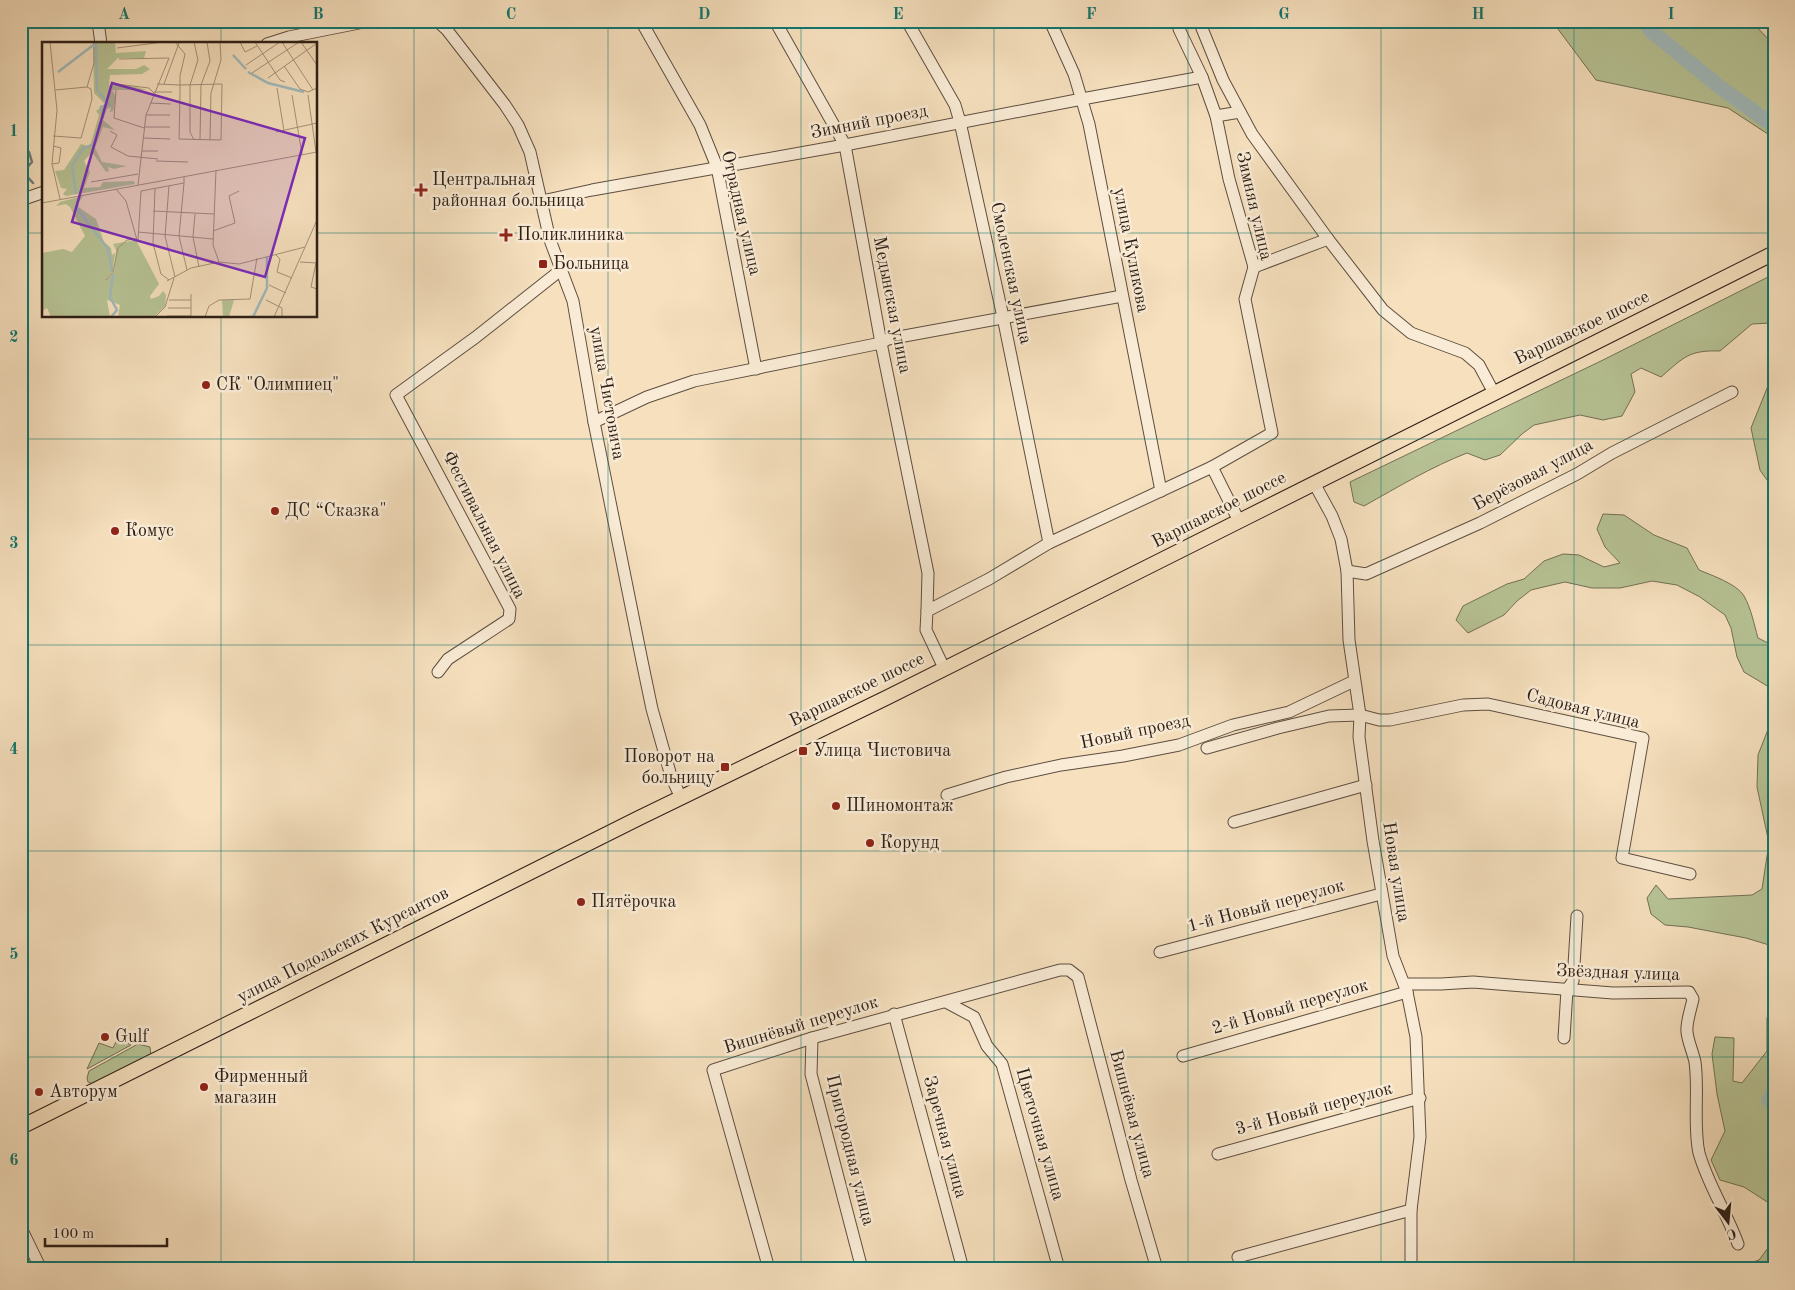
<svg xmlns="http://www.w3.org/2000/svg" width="1795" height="1290" viewBox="0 0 1795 1290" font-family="'Old Standard TT',serif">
  <rect width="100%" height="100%" fill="#f6e0be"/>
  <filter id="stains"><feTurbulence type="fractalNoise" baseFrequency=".004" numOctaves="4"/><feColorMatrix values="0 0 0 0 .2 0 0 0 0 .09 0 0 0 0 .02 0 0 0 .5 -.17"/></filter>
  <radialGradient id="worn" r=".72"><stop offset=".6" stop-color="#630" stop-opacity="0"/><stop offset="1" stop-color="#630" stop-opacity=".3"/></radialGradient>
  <g fill="#b7c395" stroke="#727056">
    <polygon points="1552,21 1751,21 1774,45 1774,138 1728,108 1596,80"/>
    <path d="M1774,274v54l-3,-5 -19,1 -32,27c-31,-1 -36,6 -59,26l-20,-9 -10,6 4,18 -13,24 -19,4 -23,-5 -46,10 -12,9 -22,21 -15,5 -18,-7c-36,14 -69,34 -103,53l-10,-4 -4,-20 253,-122z"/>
    <polygon points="1774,371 1774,490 1760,470 1751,428"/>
    <path d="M1603,514l21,1 30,20 33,13 12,22c12,5 38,14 45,26 7,12 10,28 14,42l16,8v44l-30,-18 -7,-15 -6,-29 -6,-13 -25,-18 -23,-12 -25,-4 -32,7h-28l-27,-6 -13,3 -21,5 -14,11 -13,14 -36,18 -12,-13 7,-14 44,-22 17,-5 20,-18 19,-7 16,1 25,12 16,-4 -15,-16 -8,-18z"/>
    <polygon points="1774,704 1774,948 1766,944 1746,938 1688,927 1665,925 1651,914 1647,898 1656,885 1668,899 1752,895 1762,889 1769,843 1757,787 1758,755 1769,727"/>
    <polygon points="1774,983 1774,1213 1772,1205 1744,1187 1720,1180 1711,1160 1725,1131 1717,1094 1712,1054 1715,1037 1734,1038 1733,1081 1742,1083 1767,1051 1767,1019"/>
    <polygon points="118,1038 131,1045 87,1069 99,1043 113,1048"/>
    <polygon points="138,1044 150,1047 151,1056 95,1085 88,1082 87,1078 89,1071"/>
    <polygon points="1774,1240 1774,1269 1733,1269 1759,1260"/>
  </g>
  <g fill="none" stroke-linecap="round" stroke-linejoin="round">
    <polyline stroke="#727c7a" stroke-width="2.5" points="21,147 29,152 32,162 23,172 33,183"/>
    <g stroke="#a1babc" stroke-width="15">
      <polyline points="1644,21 1651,31 1721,88 1774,126"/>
      <polyline points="1774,1092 1769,1100 1774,1104"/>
    </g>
    <g stroke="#5e4e40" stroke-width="13">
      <g id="minor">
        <polyline points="98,21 101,44"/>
        <polyline points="437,21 447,30 505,105 518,125 530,152 550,240 573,301 594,422 642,661 652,709 671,776 681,798"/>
        <polyline points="641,21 700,125 717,167 756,369"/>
        <polyline points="775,21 845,145 881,343 928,573 927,611"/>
        <polyline points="907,21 955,105 960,122 1003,317 1049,543"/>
        <polyline points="1050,21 1074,74 1089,124 1161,491"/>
        <polyline points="1199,21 1223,80 1252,134 1328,239 1383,310 1411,333 1465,353 1479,365 1494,393"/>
        <polyline points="267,44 289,37 369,21"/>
        <polyline points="1216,116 1240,112"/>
        <polyline points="21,200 44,192"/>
        <polyline points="542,201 592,190 845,145 1082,99 1202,77"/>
        <polyline points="1254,267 1328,239"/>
        <polyline points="594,422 647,397 694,381 881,343 888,339 1122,296"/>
        <polyline points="1212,467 1239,521"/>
        <polyline points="1314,483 1332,516 1341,539 1347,571 1349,640 1360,715 1359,737 1373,841 1393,956 1407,992 1416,1037 1420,1137 1411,1210 1411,1269"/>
        <polyline points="1347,571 1366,574 1480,523 1577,474 1612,453 1732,392"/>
        <polyline points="944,668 926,630 927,611 989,579 1049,543 1212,467 1272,433 1245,299 1254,267 1229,179 1216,116 1202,77 1179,29 1180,21"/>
        <polyline points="438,672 448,659 509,619 510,609 396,395 476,337 562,269"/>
        <polyline points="1207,748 1278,728 1329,716 1360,715 1379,720 1390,720 1463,705 1488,704 1643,738 1622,858 1690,874"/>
        <polyline points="947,795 1006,777 1061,765 1123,756 1179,745 1233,725 1289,712 1354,681"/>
        <polyline points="1234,822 1366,785"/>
        <polyline points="1160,952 1381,894"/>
        <path d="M1404,984h37l32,-2 140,11 76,-1 4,7c-2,10 -7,23 -6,33 1,10 6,20 8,30 4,28 -2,64 4,91 9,32 28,60 39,91"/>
        <polyline points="946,1002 974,1017 987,1046 1002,1064 1059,1269"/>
        <polyline points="894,1014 963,1269"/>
        <polyline points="812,1038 811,1074 862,1269"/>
        <polyline points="1564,1038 1567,990 1573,981 1577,916"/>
        <polyline points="1183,1056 1407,992"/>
        <polyline points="1218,1154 1420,1098"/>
        <polyline points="21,1228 41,1269"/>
        <polyline points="1238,1257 1411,1210"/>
        <polyline points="769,1269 713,1070 812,1038 1060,970 1069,970 1078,977 1131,1180 1157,1269"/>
      </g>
    </g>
    <g stroke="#2c1e16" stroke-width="16">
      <polyline id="major" points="21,1127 639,818 888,697 1774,253"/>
    </g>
    <use href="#minor" stroke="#f9ebd5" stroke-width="11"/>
    <use href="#major" stroke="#f6e0be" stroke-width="14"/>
  </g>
  <path fill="none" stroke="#0f766e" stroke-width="1" stroke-opacity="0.55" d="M221,21v23M414,21v1248M608,21v1248M801,21v1248M994,21v1248M1188,21v1248M1381,21v1248M1574,21v1248M21,233h23M316,233h1458M221,316v953M21,439h1753M21,645h1753M21,851h1753M21,1057h1753"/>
  <g fill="#8f2418" stroke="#f9ebd5" stroke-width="2">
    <path d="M418.5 182.5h5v5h5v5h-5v5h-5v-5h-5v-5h5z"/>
    <path d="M503.5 227.5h5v5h5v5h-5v5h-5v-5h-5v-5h5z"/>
    <rect x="538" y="259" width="10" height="10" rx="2.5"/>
    <circle cx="206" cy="385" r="5"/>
    <circle cx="275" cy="511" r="5"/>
    <circle cx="115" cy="531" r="5"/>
    <rect x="798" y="746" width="10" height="10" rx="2.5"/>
    <rect x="720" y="762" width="10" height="10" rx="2.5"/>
    <circle cx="836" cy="806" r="5"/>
    <circle cx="870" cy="843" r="5"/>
    <circle cx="581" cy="902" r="5"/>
    <circle cx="105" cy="1037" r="5"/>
    <circle cx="204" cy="1087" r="5"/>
    <circle cx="39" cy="1092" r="5"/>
  </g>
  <g text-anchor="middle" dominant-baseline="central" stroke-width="5" stroke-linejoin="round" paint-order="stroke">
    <g font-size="18" fill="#2c1e16" stroke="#f9ebd5">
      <text transform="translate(869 122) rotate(-11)">Зимний проезд</text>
      <text transform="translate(1254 206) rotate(77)">Зимняя улица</text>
      <text transform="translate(741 213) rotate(77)">Отрадная улица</text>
      <text transform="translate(1131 250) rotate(79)">улица Куликова</text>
      <text transform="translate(1011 273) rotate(78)">Смоленская улица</text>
      <text transform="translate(892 305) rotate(79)">Медынская улица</text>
      <text transform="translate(1582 328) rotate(-26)">Варшавское шоссе</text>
      <text transform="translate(607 393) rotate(80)">улица Чистовича</text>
      <text transform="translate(1533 475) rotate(-28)">Берёзовая улица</text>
      <text transform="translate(1219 510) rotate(-27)">Варшавское шоссе</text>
      <text transform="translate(484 525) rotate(63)">Фестивальная улица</text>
      <text transform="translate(857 690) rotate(-26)">Варшавское шоссе</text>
      <text transform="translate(1583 709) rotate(14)">Садовая улица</text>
      <text transform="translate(1135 732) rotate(-12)">Новый проезд</text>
      <text transform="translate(1396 872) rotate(81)">Новая улица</text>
      <text transform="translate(1266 906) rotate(-15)">1-й Новый переулок</text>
      <text transform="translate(343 945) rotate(-27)">улица Подольских Курсантов</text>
      <text transform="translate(1618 973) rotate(2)">Звёздная улица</text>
      <text transform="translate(1290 1007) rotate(-16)">2-й Новый переулок</text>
      <text transform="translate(801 1025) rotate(-17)">Вишнёвый переулок</text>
      <text transform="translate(1314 1109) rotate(-15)">3-й Новый переулок</text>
      <text transform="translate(1132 1114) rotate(75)">Вишнёвая улица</text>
      <text transform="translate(1040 1134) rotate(74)">Цветочная улица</text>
      <text transform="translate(945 1137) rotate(75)">Заречная улица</text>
      <text transform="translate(850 1150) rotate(76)">Пригородная улица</text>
    </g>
    <g font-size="18" fill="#2c1e16" stroke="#f9ebd5" text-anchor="start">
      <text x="432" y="180">Центральная<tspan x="432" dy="21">районная больница</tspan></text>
      <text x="517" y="235">Поликлиника</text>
      <text x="553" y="264">Больница</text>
      <text x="216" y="385">СК "Олимпиец"</text>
      <text x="285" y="511">ДС “Сказка"</text>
      <text x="125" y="531">Комус</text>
      <text x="813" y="751">Улица Чистовича</text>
      <text x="715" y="757" text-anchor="end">Поворот на<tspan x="715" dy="21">больницу</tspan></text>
      <text x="846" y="806">Шиномонтаж</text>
      <text x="880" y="843">Корунд</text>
      <text x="591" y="902">Пятёрочка</text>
      <text x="115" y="1037">Gulf</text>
      <text x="214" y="1077">Фирменный<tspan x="214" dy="21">магазин</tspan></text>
      <text x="49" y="1092">Авторум</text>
    </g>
  </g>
  <g transform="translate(42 42)">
    <rect width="275" height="275" fill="#f6e0be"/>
    <path d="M51,0h22l1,11 30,-2 -2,7h-26l-11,11h29l8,-4 6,4 -8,5 -32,1 -1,10h19l19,5h-35l4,7 -3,14 -3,1 1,-5 -4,2 -4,11 12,10 -12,-3 -8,21 7,14 25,4 -13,3 -6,-2 1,4 -3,1 -14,-20 -8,9 6,11 -6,16 16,-1 3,-5 31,-1 1,3 -69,12 -3,-2 4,-5 -6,-1 -6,-17 9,-1 17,-26 7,2 3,-3 8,-28 -3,-4 9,-7 -11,-11zM41,154l-6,10 19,13 8,23 7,6 1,7 3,-2 -2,18 -8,10 9,-9 2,-22 -3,-6 23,-4 23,44 -9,12 1,3 8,-3 4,-5 3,4 -1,11 -11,11h-36l2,-12 -13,-5 3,17h-59l-4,-9 -5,3v-58l21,-4 9,3 13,-16 -15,-29 -4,-3 -10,2 4,-4zM180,258h12l-5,17h-6z" fill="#b7c395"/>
    <path fill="none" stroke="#a1babc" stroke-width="2.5" d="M191,13l13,14M16,30l38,-29M206,30l20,11 36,9M34,152l-4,-28 11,-18 10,-3 10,-30 -2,-8 8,-3 -12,-14 -1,-48M36,157l-1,9 31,41 4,23M69,275l6,-7 -7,-13 3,-23M211,275l14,-29v-31"/>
    <path fill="none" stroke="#a5927b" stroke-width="1" d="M8,0l7,68 -5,54 8,35M198,0l5,10 12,-6M213,0l25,38 5,2M240,0l31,48M259,0l16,23M75,6l46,-6M77,17l50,-1 -23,57 -8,70M204,23l34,-23M242,24l16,23 8,3 9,-4M210,31l47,-31M226,36l49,-35M74,42l33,4 5,5M115,42l23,1 42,-1 -1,56 -42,-1 1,-44v-19l5,-22 -10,-12M122,42l15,-41M45,45l7,-24v-16M235,46l7,43M74,48l-2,28 30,10M112,50h18M250,53l10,59M266,53l8,57M108,61l21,1M104,73h24M102,85h26M68,89l7,4 -6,12 17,9 30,3M234,90l41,-9M11,94l28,2 11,-39 -1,-10 -4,-2 -32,3M102,96l26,1M152,98l-4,-8v-47l8,-25 -4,-18M158,98l1,-55 9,-24 -3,-19M168,98l1,-47 10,-33 -1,-18M100,109h16M114,119l32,1M10,122l7,-1 2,-15 -8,-2M174,128l-3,75 6,17 20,2 66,-17M49,140l47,-8M142,141l-5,53 8,34M127,144l-4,50 10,41M74,147l10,12 11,39M113,147l-2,54 8,31 8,6M0,161l275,-51M111,169l61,3M153,172l-2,23 6,30M171,189l22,-8 -6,-27 10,-5M96,190l75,7M96,198l3,-49 43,-8v-6M233,212l5,5 -3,13 15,6M258,220l17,1M274,221l-5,24 6,2M64,238l7,-8 5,-24 9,-8 9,-1M125,239l24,-13 28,-6M227,243l17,8M127,258h22M224,258l16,8v9M126,266h23M125,274h24v-22M113,275l10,-10 9,-29M163,275l4,-11 10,-6 31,-1 7,-41M232,275l43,-97"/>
    <path fill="#7b2cbf" fill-opacity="0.15" stroke="#7b2cbf" stroke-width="2.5" d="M70,41l193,55 -40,139 -193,-55z"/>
    <rect width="275" height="275" fill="none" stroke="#2c1e16" stroke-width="2.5"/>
  </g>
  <rect width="1795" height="1290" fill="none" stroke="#f6e0be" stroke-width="55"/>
  <g transform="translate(1728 1222) rotate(164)" stroke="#f9ebd5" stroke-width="4" paint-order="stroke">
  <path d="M0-4L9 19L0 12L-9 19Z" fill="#2c1e16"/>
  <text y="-8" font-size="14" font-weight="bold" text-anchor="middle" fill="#2c1e16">С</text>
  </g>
  <path d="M45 1238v8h122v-8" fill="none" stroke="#2c1e16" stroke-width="2.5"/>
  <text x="52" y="1238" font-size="15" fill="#2c1e16" stroke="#f9ebd5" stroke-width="4" paint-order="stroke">100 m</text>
  <rect x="28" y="28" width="1740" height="1234" fill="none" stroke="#0f766e" stroke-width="2"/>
  <g font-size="16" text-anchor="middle" font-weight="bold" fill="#0f766e">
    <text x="124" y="19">A</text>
    <text x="318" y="19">B</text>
    <text x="511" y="19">C</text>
    <text x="704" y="19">D</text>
    <text x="898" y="19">E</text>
    <text x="1091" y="19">F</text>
    <text x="1284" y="19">G</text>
    <text x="1478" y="19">H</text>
    <text x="1671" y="19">I</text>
    <text x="14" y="136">1</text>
    <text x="14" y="342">2</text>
    <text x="14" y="548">3</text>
    <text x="14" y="754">4</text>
    <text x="14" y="959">5</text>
    <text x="14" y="1165">6</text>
  </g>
  <rect width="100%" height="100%" filter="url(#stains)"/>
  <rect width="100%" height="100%" fill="url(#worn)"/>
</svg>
